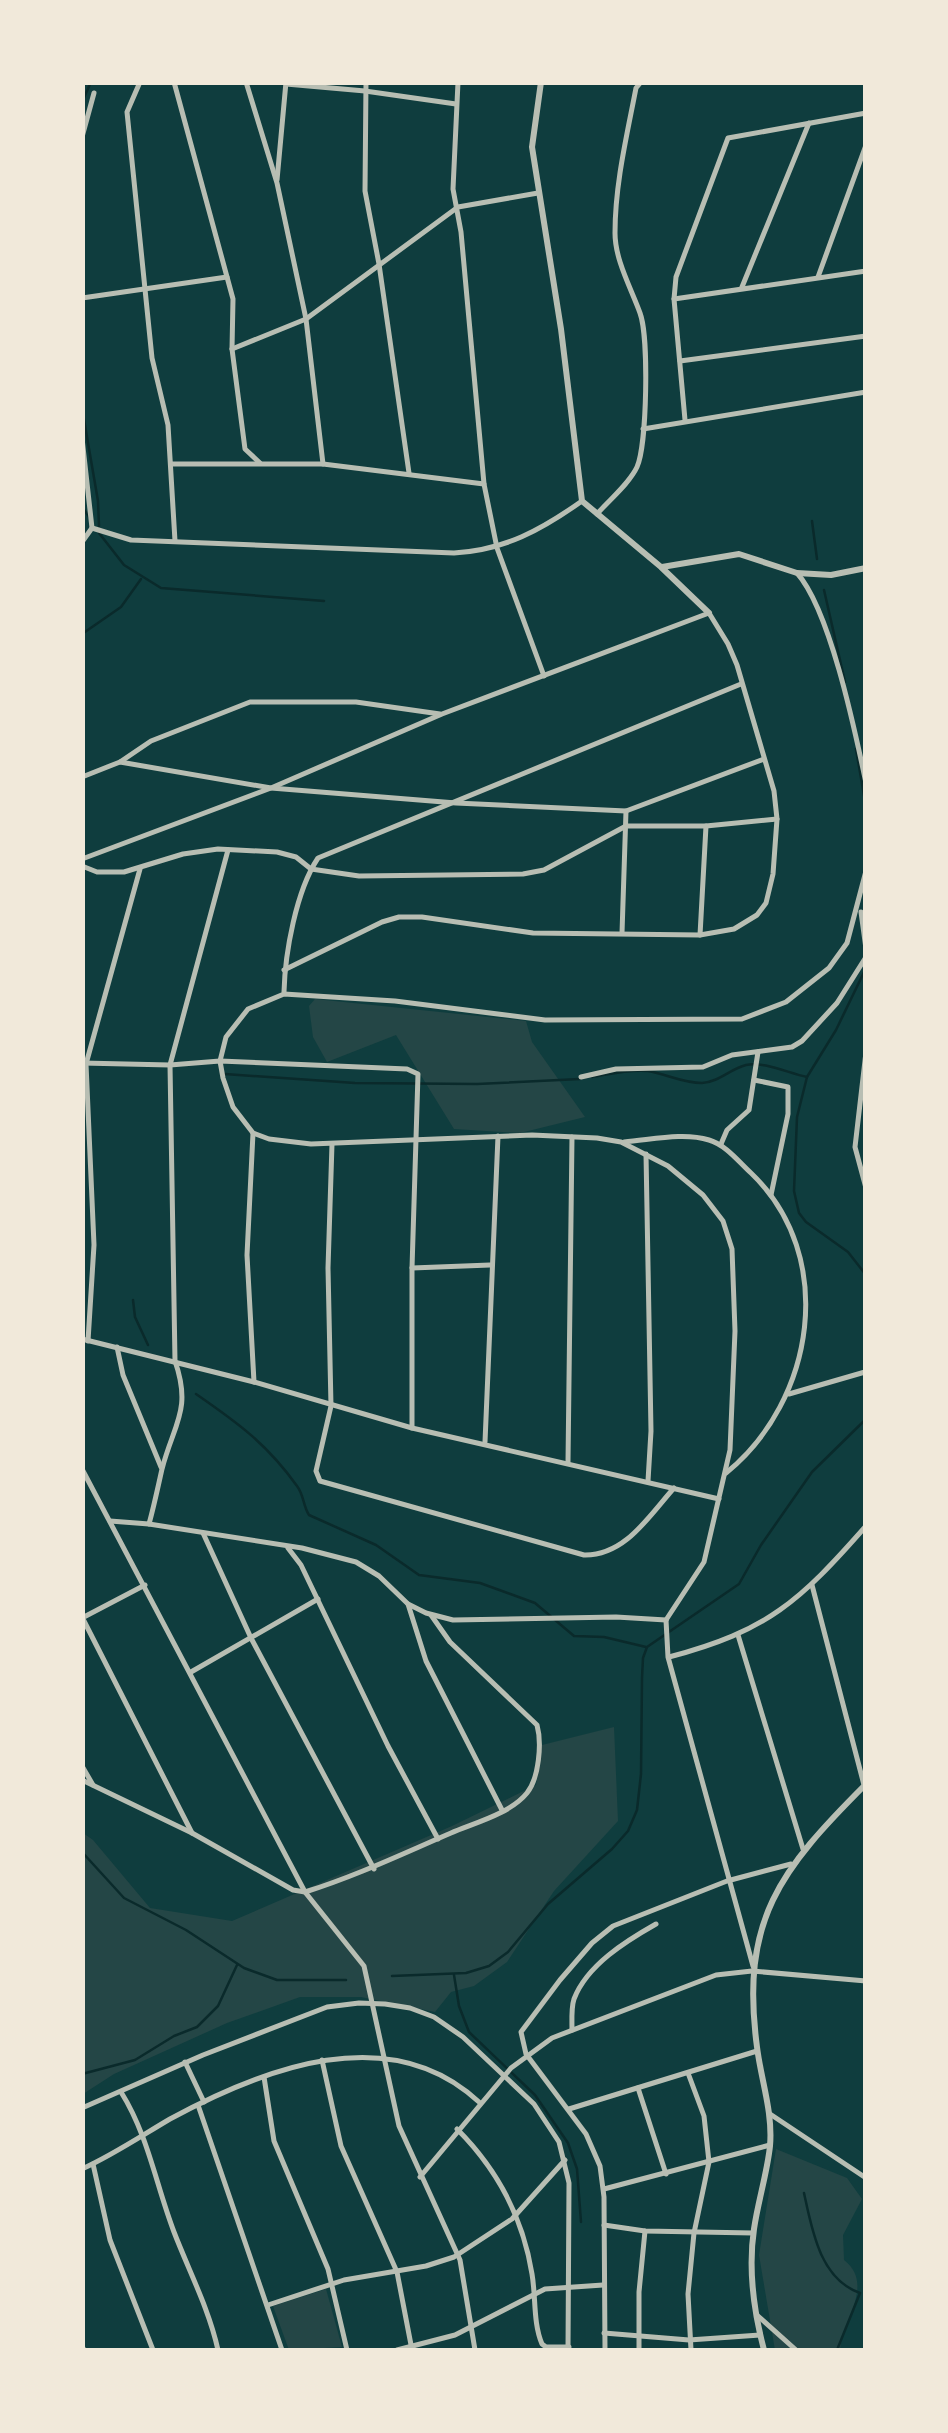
<svg xmlns="http://www.w3.org/2000/svg" width="948" height="2433" viewBox="0 0 948 2433" font-family="'Exo 2',sans-serif">
  <rect width="100%" height="100%" fill="#0f3d3e"/>
  <g fill="#244646">
    <polygon points="315,999 526,1021 532,1042 585,1117 520,1133 454,1129 396,1035 327,1062 313,1037 309,1006"/>
    <polygon points="614,1727 618,1821 554,1891 507,1962 474,1986 451,1992 435,2012 361,1997 300,1997 227,2023 114,2074 83,2094 83,1833 93,1840 150,1908 232,1921 452,1826 536,1785 542,1745"/>
    <path d="M776,2149l71,29 15,21 -19,36 1,25c31,24 -1,60 -4,90h-65l-16,-95z"/>
    <polygon points="326,2289 342,2347 289,2350 273,2306"/>
  </g>
  <g fill="none" stroke-linecap="round" stroke-linejoin="round">
    <g stroke="#0a2a2b" stroke-width="2.5">
      <polyline points="82,102 91,82"/>
      <polyline points="82,408 98,501 99,526"/>
      <polyline points="82,507 90,518"/>
      <polyline points="812,521 817,559"/>
      <polyline points="99,533 124,565 161,588 324,601"/>
      <polyline points="824,590 845,682"/>
      <polyline points="82,634 121,607 141,579"/>
      <polyline points="856,749 866,807"/>
      <polyline points="866,968 836,1030 807,1077 797,1117 794,1191 799,1213 806,1222 848,1252 866,1275"/>
      <polyline points="225,1074 355,1083 477,1084 580,1079"/>
      <path d="M592,1077c18,-3 38,-8 56,-6 18,3 35,12 54,12 17,-1 28,-14 44,-18 17,-4 42,8 61,12"/>
      <polyline points="133,1300 135,1317 148,1345"/>
      <path d="M196,1394c42,29 71,50 101,92 7,9 6,20 12,29l67,30 43,30 61,8 55,20 39,33 30,1 42,10"/>
      <polyline points="82,1852 124,1898 186,1930 244,1968 277,1980 346,1980"/>
      <polyline points="454,1975 459,2006 469,2032 535,2095 568,2143 577,2169 581,2222"/>
      <polyline points="392,1976 466,1973 489,1966 508,1952 548,1904 612,1849 628,1831 637,1810 641,1774 642,1678 643,1658 647,1647 739,1584 761,1545 812,1472 866,1419"/>
      <polyline points="82,2074 135,2060 174,2036 197,2027 218,2006 237,1965"/>
      <path d="M804,2193c8,37 16,86 56,100l-23,57"/>
    </g>
    <g stroke="#b8beb3" stroke-width="5">
      <polyline points="140,82 127,112 152,358 168,425 175,541"/>
      <polyline points="174,82 233,299 232,349 245,449 260,463"/>
      <polyline points="246,82 277,183 306,319 323,464"/>
      <polyline points="366,82 365,191 379,264 409,473"/>
      <polyline points="458,82 453,189 461,232 484,484 497,548 544,676"/>
      <polyline points="286,84 365,91 456,104"/>
      <polyline points="82,137 94,93"/>
      <polyline points="277,180 286,82"/>
      <polyline points="818,277 866,145"/>
      <polyline points="742,287 809,123"/>
      <polyline points="82,298 227,277"/>
      <polyline points="674,299 866,271"/>
      <polyline points="232,349 306,319 458,207 538,193"/>
      <polyline points="680,361 866,336"/>
      <polyline points="685,420 674,299 676,277 728,138 866,113"/>
      <polyline points="643,429 866,392"/>
      <polyline points="82,438 92,528 82,542"/>
      <polyline points="171,464 323,464 484,484"/>
      <path d="M597,514c12,-14 32,-30 40,-47 10,-22 12,-130 3,-154 -9,-25 -25,-53 -25,-80 0,-49 12,-98 21,-145l5,-6"/>
      <path d="M92,528l39,12 323,13c51,-3 87,-23 128,-52"/>
      <path d="M797,573c33,37 58,158 69,210"/>
      <polyline points="120,762 271,788 456,803 626,811 764,759"/>
      <polyline points="82,777 120,762 151,741 250,702 356,702 440,714"/>
      <polyline points="82,859 271,788 442,714 709,613 728,644 737,665 774,791 777,819 773,874 766,903 757,915 734,929 700,935 533,933 422,917 399,917 382,922 284,970"/>
      <polyline points="82,866 97,872 124,872 183,854 218,849 277,852 296,857 311,869 359,876 523,874 544,870 626,826 706,826 777,819"/>
      <polyline points="861,912 866,949"/>
      <polyline points="622,933 626,811"/>
      <polyline points="700,935 706,826"/>
      <path d="M284,992c1,-39 12,-101 34,-134l423,-174"/>
      <polyline points="866,1052 855,1147 866,1188"/>
      <polyline points="82,1063 170,1065 220,1061 407,1069 418,1074 412,1268 412,1428"/>
      <polyline points="581,1077 616,1069 703,1067 732,1055 792,1047 802,1041 837,1003 866,957"/>
      <polyline points="754,1080 788,1087 788,1114 771,1195"/>
      <polyline points="253,1133 247,1255 254,1382"/>
      <path d="M624,1142c27,-2 59,-10 85,-2 17,5 29,21 42,33 87,83 64,228 -25,300"/>
      <path d="M332,1144l-4,124 3,138 -15,65 4,10 264,74c41,1 65,-39 90,-67"/>
      <polyline points="721,1144 727,1130 749,1110 758,1052"/>
      <polyline points="646,1154 651,1431 648,1481"/>
      <polyline points="412,1268 490,1265"/>
      <polyline points="82,1339 254,1382 412,1428 719,1499"/>
      <polyline points="88,1341 94,1245 86,1064 140,869"/>
      <polyline points="117,1347 123,1375 161,1467"/>
      <polyline points="789,1394 865,1372"/>
      <polyline points="485,1442 498,1136"/>
      <polyline points="568,1462 572,1137"/>
      <polyline points="82,1469 305,1892 364,1966 399,2126 460,2260 475,2350"/>
      <polyline points="110,1521 149,1524 302,1548 356,1562 379,1576 408,1604 426,1613 453,1620 616,1617 666,1620"/>
      <path d="M149,1524c5,-18 9,-37 13,-55 12,-46 30,-59 13,-108l-5,-296 58,-215"/>
      <polyline points="203,1533 251,1638 374,1869"/>
      <polyline points="288,1548 301,1565 388,1746 438,1839"/>
      <polyline points="812,1585 864,1785"/>
      <polyline points="408,1604 426,1661 502,1810"/>
      <polyline points="82,1617 192,1833"/>
      <polyline points="82,1618 145,1585"/>
      <polyline points="666,1620 704,1562 730,1450 735,1331 732,1249 723,1221 703,1195 668,1166 621,1142 597,1138 532,1135 311,1144 269,1139 253,1133 233,1107 223,1078 220,1061 226,1037 248,1009 284,994 395,1001 545,1020 742,1019 786,1002 829,968 847,943 866,871"/>
      <polyline points="666,1620 668,1657 753,1966"/>
      <polyline points="738,1635 803,1849"/>
      <path d="M669,1657c99,-26 131,-56 197,-131"/>
      <polyline points="191,1672 318,1599"/>
      <polyline points="82,1766 93,1785"/>
      <path d="M82,1780l110,53 101,57 12,2c51,-16 97,-38 146,-59 23,-10 59,-19 76,-40 12,-15 15,-50 10,-68l-87,-83 -19,-27"/>
      <path d="M572,2030c0,-9 -1,-22 2,-31 13,-34 52,-58 82,-75"/>
      <polyline points="322,2060 341,2146 397,2272 412,2350"/>
      <polyline points="185,2062 204,2102"/>
      <polyline points="688,2073 704,2116 709,2162 694,2233 688,2294 691,2350"/>
      <polyline points="264,2077 274,2141 328,2269 347,2350"/>
      <polyline points="638,2088 666,2174"/>
      <path d="M121,2092c27,43 35,93 53,140 15,39 35,77 44,118"/>
      <polyline points="198,2105 282,2350"/>
      <polyline points="82,2108 203,2055 327,2007 359,2003 385,2004 410,2008 434,2017 463,2037 534,2104 559,2142 569,2183 568,2350"/>
      <polyline points="569,2109 757,2051"/>
      <polyline points="770,2114 866,2178"/>
      <path d="M457,2129c40,40 66,89 75,145 4,23 1,49 10,70l4,3h23"/>
      <polyline points="93,2164 110,2240 153,2350"/>
      <path d="M82,2169c31,-14 59,-33 88,-50 94,-51 220,-100 309,-17"/>
      <polyline points="420,2177 511,2068 552,2038 716,1975 752,1971 866,1981"/>
      <polyline points="604,2189 770,2145"/>
      <polyline points="604,2225 645,2231 753,2233"/>
      <polyline points="268,2305 344,2280 426,2266 454,2257 512,2219 565,2160"/>
      <polyline points="758,2316 796,2350"/>
      <polyline points="604,2333 689,2340 760,2335"/>
      <polyline points="82,2346 84,2350"/>
      <polyline points="397,2350 455,2335 545,2289 603,2285"/>
      <polyline points="605,2350 604,2197 600,2166 586,2134 526,2054 521,2032 560,1980 592,1943 613,1926 727,1881 791,1864"/>
      <polyline points="639,2350 639,2292 645,2231"/>
    </g>
    <g stroke="#b8beb3" stroke-width="6">
      <polyline points="541,82 532,147 561,329 582,501 661,567 709,613"/>
      <polyline points="662,567 739,554 797,573 831,575 866,568"/>
      <path d="M764,2350c-10,-38 -16,-81 -10,-121 4,-28 13,-55 16,-83 3,-34 -9,-66 -13,-99 -17,-127 23,-177 109,-263"/>
    </g>
  </g>
  <rect width="948" height="2433" fill="none" stroke="#f1e9da" stroke-width="170"/>
</svg>
